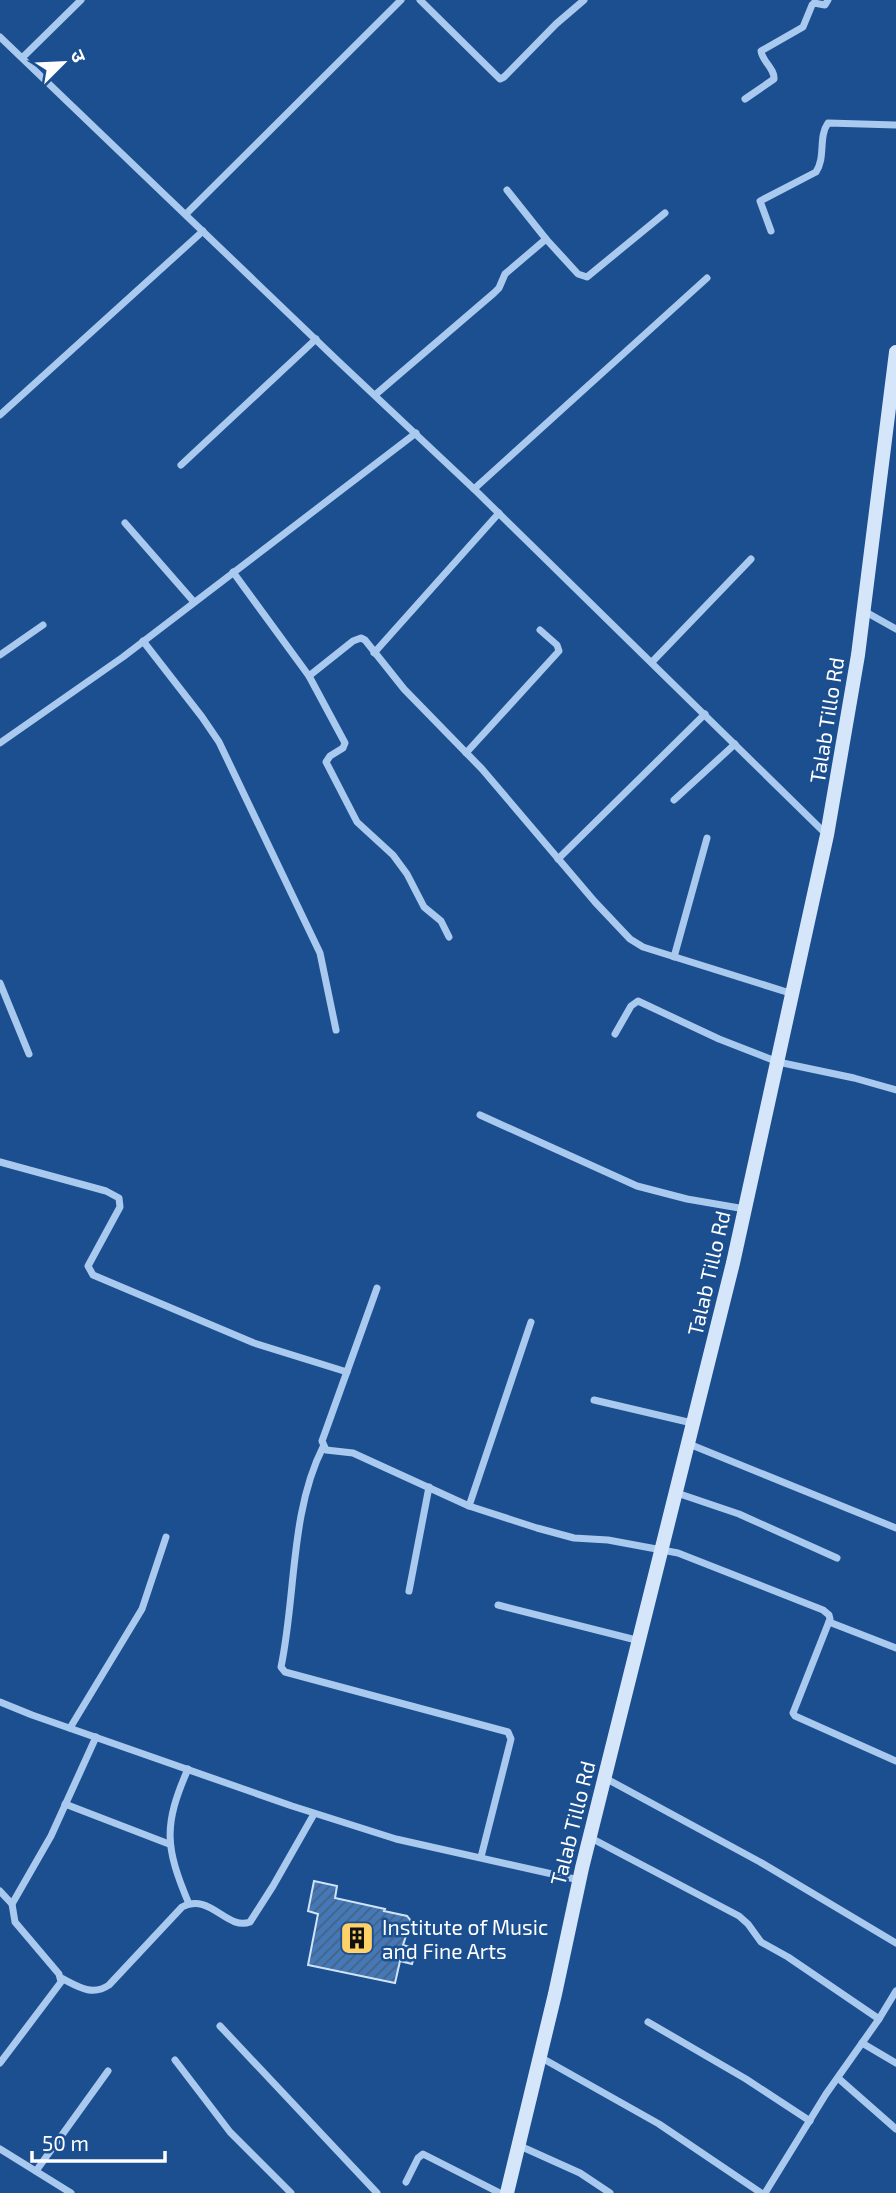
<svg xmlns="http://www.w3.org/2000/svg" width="896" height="2193" viewBox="0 0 896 2193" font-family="'Exo 2','Noto Sans Devanagari',sans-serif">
  <defs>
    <pattern id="building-hatch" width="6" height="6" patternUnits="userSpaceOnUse" patternTransform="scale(1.75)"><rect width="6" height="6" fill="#4478b7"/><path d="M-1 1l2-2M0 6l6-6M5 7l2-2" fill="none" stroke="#486282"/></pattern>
  </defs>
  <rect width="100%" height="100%" fill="#1b4f8f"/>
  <polygon fill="url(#building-hatch)" stroke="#cfe3fa" stroke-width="2" points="314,1881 337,1886 335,1898 385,1909 384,1911 407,1916 411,1921 403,1945 416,1949 412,1964 400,1961 395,1983 308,1965 318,1914 308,1911"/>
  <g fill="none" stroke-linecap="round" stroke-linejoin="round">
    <g stroke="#a9c9ee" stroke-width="7">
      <polyline points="420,0 500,79 504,77 556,24 584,0"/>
      <polyline points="0,37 338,361 474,489 825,833"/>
      <polyline points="23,57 81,0"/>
      <path d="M745,99l29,-20c1,-10 -12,-18 -13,-28l42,-24 9,-22 2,-2 11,2 3,-5"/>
      <polyline points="507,190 546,239"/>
      <polyline points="186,214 401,0"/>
      <path d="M771,231l-11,-30 56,-29c10,-15 2,-35 12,-49l68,2"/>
      <polyline points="375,395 494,293 499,288 505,274 546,239 578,274 587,277 665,213"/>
      <polyline points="0,415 203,231"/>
      <polyline points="181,465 316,339"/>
      <polyline points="474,489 707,278"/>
      <polyline points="125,523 194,602"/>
      <polyline points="233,572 309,676 353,641 361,638 365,640 404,689 482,769 595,902 630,939 643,947 793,994"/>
      <polyline points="864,611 896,629"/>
      <polyline points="143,641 202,717 219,742 320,953 336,1030"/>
      <polyline points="374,653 499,513"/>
      <polyline points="0,655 43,625"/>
      <polyline points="652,662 751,559"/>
      <polyline points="309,676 345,743 343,748 330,756 326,762 357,822 393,855 407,874 424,907 441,921 449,937"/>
      <polyline points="0,743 123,657 416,433"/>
      <polyline points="466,753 559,651 557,645 540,630"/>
      <polyline points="674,800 735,744"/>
      <polyline points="558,859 705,714"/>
      <polyline points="674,957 707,838"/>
      <polyline points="0,983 29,1054"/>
      <polyline points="615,1034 631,1006 638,1001 719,1039 778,1062 854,1078 896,1090"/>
      <polyline points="480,1115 637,1186 687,1199 745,1209"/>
      <polyline points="0,1162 106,1191 119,1198 120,1207 88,1266 93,1275 254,1343 347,1372"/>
      <polyline points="377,1288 326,1430 322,1441 326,1450 353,1453 469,1506 537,1528 574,1538 608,1540 678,1553 823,1610 829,1615 830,1619 793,1713 795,1716 896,1761"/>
      <polyline points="594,1400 692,1423"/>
      <polyline points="689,1444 896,1528"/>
      <path d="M323,1447c-33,65 -27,149 -42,220l4,5 223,60 3,7 -30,118"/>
      <polyline points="677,1493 739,1514 837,1558"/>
      <polyline points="469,1506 531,1322"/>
      <polyline points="409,1591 429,1487"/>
      <polyline points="498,1605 640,1641"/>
      <polyline points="829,1622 896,1648"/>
      <polyline points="0,1702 32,1715 292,1806 396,1839 579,1880"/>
      <polyline points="70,1728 142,1609 166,1537"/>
      <path d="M188,1769c-25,57 -23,78 1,135"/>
      <polyline points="605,1778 760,1862 896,1943"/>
      <polyline points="65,1804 169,1844"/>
      <polyline points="589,1837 739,1916 748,1924 761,1942 788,1957 879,2019"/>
      <polyline points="0,1891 12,1904"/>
      <path d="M61,1978c16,8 31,19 48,7l73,-78c28,-15 45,24 68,15l23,-36 41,-72"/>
      <polyline points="648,2022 746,2079 810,2121"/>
      <polyline points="220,2026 377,2193"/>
      <polyline points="862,2043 896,2063"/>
      <polyline points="540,2057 659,2124 761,2193"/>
      <polyline points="175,2060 230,2132 291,2193"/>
      <polyline points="0,2063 61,1982 59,1974 15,1922 12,1904 51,1836 96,1737"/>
      <polyline points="838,2078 896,2129"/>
      <polyline points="520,2146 580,2173 610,2193"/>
      <polyline points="0,2149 71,2193"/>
      <polyline points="36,2171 108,2071"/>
      <polyline points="406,2182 418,2158 423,2154 500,2193"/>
      <polyline points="765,2193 826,2094 879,2019 896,1991"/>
    </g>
    <polyline stroke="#d6e6fa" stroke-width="14" points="507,2193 555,1994 582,1868 733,1263 827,835 858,655 896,352"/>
  </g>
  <defs>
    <g id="building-square" transform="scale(1.75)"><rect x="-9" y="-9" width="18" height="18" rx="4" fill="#ffd166" stroke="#1b4f8f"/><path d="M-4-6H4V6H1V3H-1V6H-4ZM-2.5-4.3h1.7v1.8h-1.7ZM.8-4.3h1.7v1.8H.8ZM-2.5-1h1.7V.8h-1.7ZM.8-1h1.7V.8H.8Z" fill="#111"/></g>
  </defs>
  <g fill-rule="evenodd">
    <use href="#building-square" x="357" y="1938"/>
  </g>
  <g text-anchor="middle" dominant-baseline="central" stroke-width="5" stroke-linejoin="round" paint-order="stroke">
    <g font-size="21" fill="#fff" stroke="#1b4f8f">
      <text transform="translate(826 720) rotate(-81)">Talab Tillo Rd</text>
      <text transform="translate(708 1273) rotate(-77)">Talab Tillo Rd</text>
      <text transform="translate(572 1823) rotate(-76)">Talab Tillo Rd</text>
    </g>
    <g font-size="21" fill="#fff" stroke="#1b4f8f" text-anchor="start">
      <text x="382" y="1926">Institute of Music<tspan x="382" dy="24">and Fine Arts</tspan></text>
    </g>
  </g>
  <g transform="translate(63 63) rotate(66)" stroke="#1b4f8f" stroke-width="5" paint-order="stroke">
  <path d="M0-5L12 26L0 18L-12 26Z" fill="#ffffff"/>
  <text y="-10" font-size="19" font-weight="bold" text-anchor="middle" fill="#ffffff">उ</text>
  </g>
  <path d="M32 2151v10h133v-10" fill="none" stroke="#ffffff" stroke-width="3.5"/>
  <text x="42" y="2151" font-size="21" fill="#ffffff" stroke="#1b4f8f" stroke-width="5" paint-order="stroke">50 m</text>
</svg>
